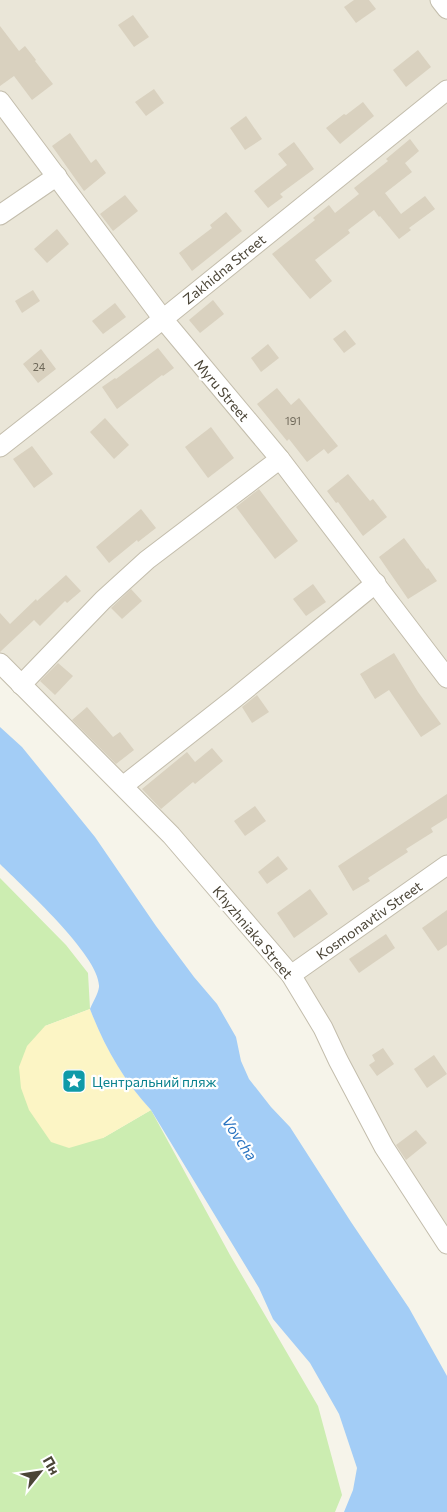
<svg xmlns="http://www.w3.org/2000/svg" width="447" height="1512" viewBox="0 0 447 1512" font-family="Commissioner,sans-serif">
  <rect width="100%" height="100%" fill="#f6f4ea"/>
  <polygon fill="#eae6d8" points="0,0 447,0 447,1244 291,975 0,664"/>
  <polygon fill="#ccedb1" points="0,878 66,945 88,973 90,1009 45,1026 103,1138 151,1110 230,1255 318,1406 342,1495 335,1512 0,1512"/>
  <path fill="#fcf5c5" d="M90,1009c14,37 34,72 61,101l-48,28 -34,10 -18,-6 -22,-32 -8,-22 -2,-21 8,-21 18,-20z"/>
  <path fill="#a3cdf6" d="M0,727l22,20 73,90 61,89 38,51 23,27 19,33 5,24 8,18 22,28 19,20 61,95 58,86 38,68v136h-103l9,-22 4,-22 -18,-54 -29,-51 -37,-44 -14,-31 -108,-178c-27,-29 -47,-64 -61,-101 3,-7 8,-15 9,-22 2,-30 -77,-101 -99,-123z"/>
  <g fill="#d9d1bf">
    <polygon points="354,0 369,0 376,9 356,23 344,7"/>
    <polygon points="133,15 149,37 134,47 118,25"/>
    <polygon points="0,26 19,51 25,46 36,60 35,61 53,84 32,100 14,76 0,86"/>
    <polygon points="418,50 431,67 406,87 393,70"/>
    <polygon points="154,89 164,103 146,116 135,102"/>
    <polygon points="363,102 374,116 340,144 326,128 344,114 346,115"/>
    <polygon points="246,116 262,139 245,150 230,128"/>
    <polygon points="70,133 91,163 96,159 106,173 84,191 52,146"/>
    <polygon points="410,139 419,151 405,163 412,172 385,193 401,214 425,196 435,209 409,228 411,230 399,239 380,216 379,217 374,210 348,230 350,233 315,260 332,281 310,299 272,254 315,220 313,218 329,205 335,213 359,194 354,188 388,161 386,159"/>
    <polygon points="294,142 314,169 280,194 283,197 268,208 254,191 287,165 278,154"/>
    <polygon points="125,195 138,211 113,231 100,214"/>
    <polygon points="226,212 242,231 192,271 179,253 212,228 210,225"/>
    <polygon points="57,229 69,244 47,263 34,249"/>
    <polygon points="33,290 40,301 22,313 15,301"/>
    <polygon points="213,300 224,314 200,333 189,320"/>
    <polygon points="115,303 126,317 103,334 92,321"/>
    <polygon points="345,330 356,344 344,353 333,339"/>
    <polygon points="268,344 279,358 261,372 251,358"/>
    <polygon points="158,348 174,368 163,376 162,375 117,409 102,387 115,378 116,379"/>
    <polygon points="41,349 56,369 38,383 23,364"/>
    <polygon points="277,388 291,405 299,398 338,446 328,454 324,449 307,462 289,439 287,441 257,404"/>
    <polygon points="105,418 129,445 114,459 90,432"/>
    <polygon points="211,427 234,458 208,478 185,447"/>
    <polygon points="32,446 53,474 34,488 13,459"/>
    <polygon points="348,474 370,501 373,499 387,517 363,536 338,502 336,503 327,491"/>
    <polygon points="259,489 298,541 275,559 236,507"/>
    <polygon points="141,509 156,528 138,542 137,540 109,563 96,547"/>
    <polygon points="404,538 427,569 428,568 437,581 408,599 379,557"/>
    <polygon points="66,575 81,591 67,603 65,601 40,626 34,620 0,652 0,613 10,624 36,599 37,601"/>
    <polygon points="313,584 326,602 306,616 293,599"/>
    <polygon points="131,589 142,601 122,619 111,608"/>
    <polygon points="394,653 418,692 441,724 421,737 389,690 375,699 360,674"/>
    <polygon points="58,663 73,676 55,695 40,681"/>
    <polygon points="257,695 269,712 252,723 242,707"/>
    <polygon points="87,707 113,737 120,732 134,750 116,764 72,720"/>
    <polygon points="212,748 223,761 195,784 193,782 161,809 142,789 187,752 195,762"/>
    <polygon points="447,794 447,818 431,828 433,832 406,849 408,852 368,878 370,881 353,891 338,866"/>
    <polygon points="255,806 266,821 245,836 234,821"/>
    <polygon points="278,856 288,869 267,884 258,872"/>
    <polygon points="310,889 328,914 294,938 277,913"/>
    <polygon points="447,910 447,945 438,951 422,928"/>
    <polygon points="386,934 395,948 359,973 349,959"/>
    <polygon points="383,1048 394,1064 377,1076 369,1065 375,1061 372,1055"/>
    <polygon points="434,1055 447,1074 427,1088 414,1069"/>
    <polygon points="416,1130 427,1143 406,1160 396,1145"/>
  </g>
  <g fill="none" stroke-linecap="round" stroke-linejoin="round">
    <g stroke="#c3bdac" stroke-width="21">
      <g id="street">
        <polyline points="440,0 447,9"/>
        <polyline points="0,101 163,319 280,459 447,678"/>
        <polyline points="0,215 57,176"/>
        <polyline points="0,447 163,319 447,90"/>
        <polyline points="0,663 171,835 291,975 323,1028 338,1060 384,1147 447,1244"/>
        <polyline points="21,685 103,600 147,560 280,459"/>
        <polyline points="123,786 235,698 376,583"/>
        <polyline points="291,975 447,865"/>
      </g>
    </g>
    <use href="#street" stroke="#fff" stroke-width="19"/>
  </g>
  <defs>
    <g id="sight-square" transform="scale(1.25)"><rect x="-9" y="-9" width="18" height="18" rx="4" fill="#0f9aa8" stroke="#fff"/><path d="M0-6L1.8-2.2L6-1.7L2.9 1.2L3.7 5.4L0 3.3L-3.7 5.4L-2.9 1.2L-6-1.7L-1.8-2.2Z" fill="#fff"/></g>
  </defs>
  <g fill-rule="evenodd">
    <use href="#sight-square" x="74" y="1081"/>
  </g>
  <g text-anchor="middle" dominant-baseline="central" stroke-width="4.5" stroke-linejoin="round" paint-order="stroke">
    <g font-size="11" fill="#6e6859">
      <text x="39" y="366">24</text>
      <text x="293" y="420">191</text>
    </g>
    <g font-size="14" fill="#4b4537" stroke="#fff">
      <text transform="translate(224 269) rotate(-39)">Zakhidna Street</text>
      <text transform="translate(222 390) rotate(50)">Myru Street</text>
      <text transform="translate(369 920) rotate(-35)">Kosmonavtiv Street</text>
      <text transform="translate(253 932) rotate(50)">Khyzhniaka Street</text>
    </g>
    <g font-size="14" fill="#0d838f" stroke="#fff" text-anchor="start">
      <text x="92" y="1081">Центральний пляж</text>
    </g>
    <g font-size="15" font-style="italic" fill="#2772c0" stroke="#fff">
      <text transform="translate(240 1138) rotate(56)">Vovcha</text>
    </g>
  </g>
  <g transform="translate(40 1472) rotate(60)" stroke="#ffffff" stroke-width="4" paint-order="stroke">
  <path d="M0-4L9 19L0 12L-9 19Z" fill="#4b4537"/>
  <text y="-8" font-size="14" font-weight="bold" text-anchor="middle" fill="#4b4537">Пн</text>
  </g>
</svg>
